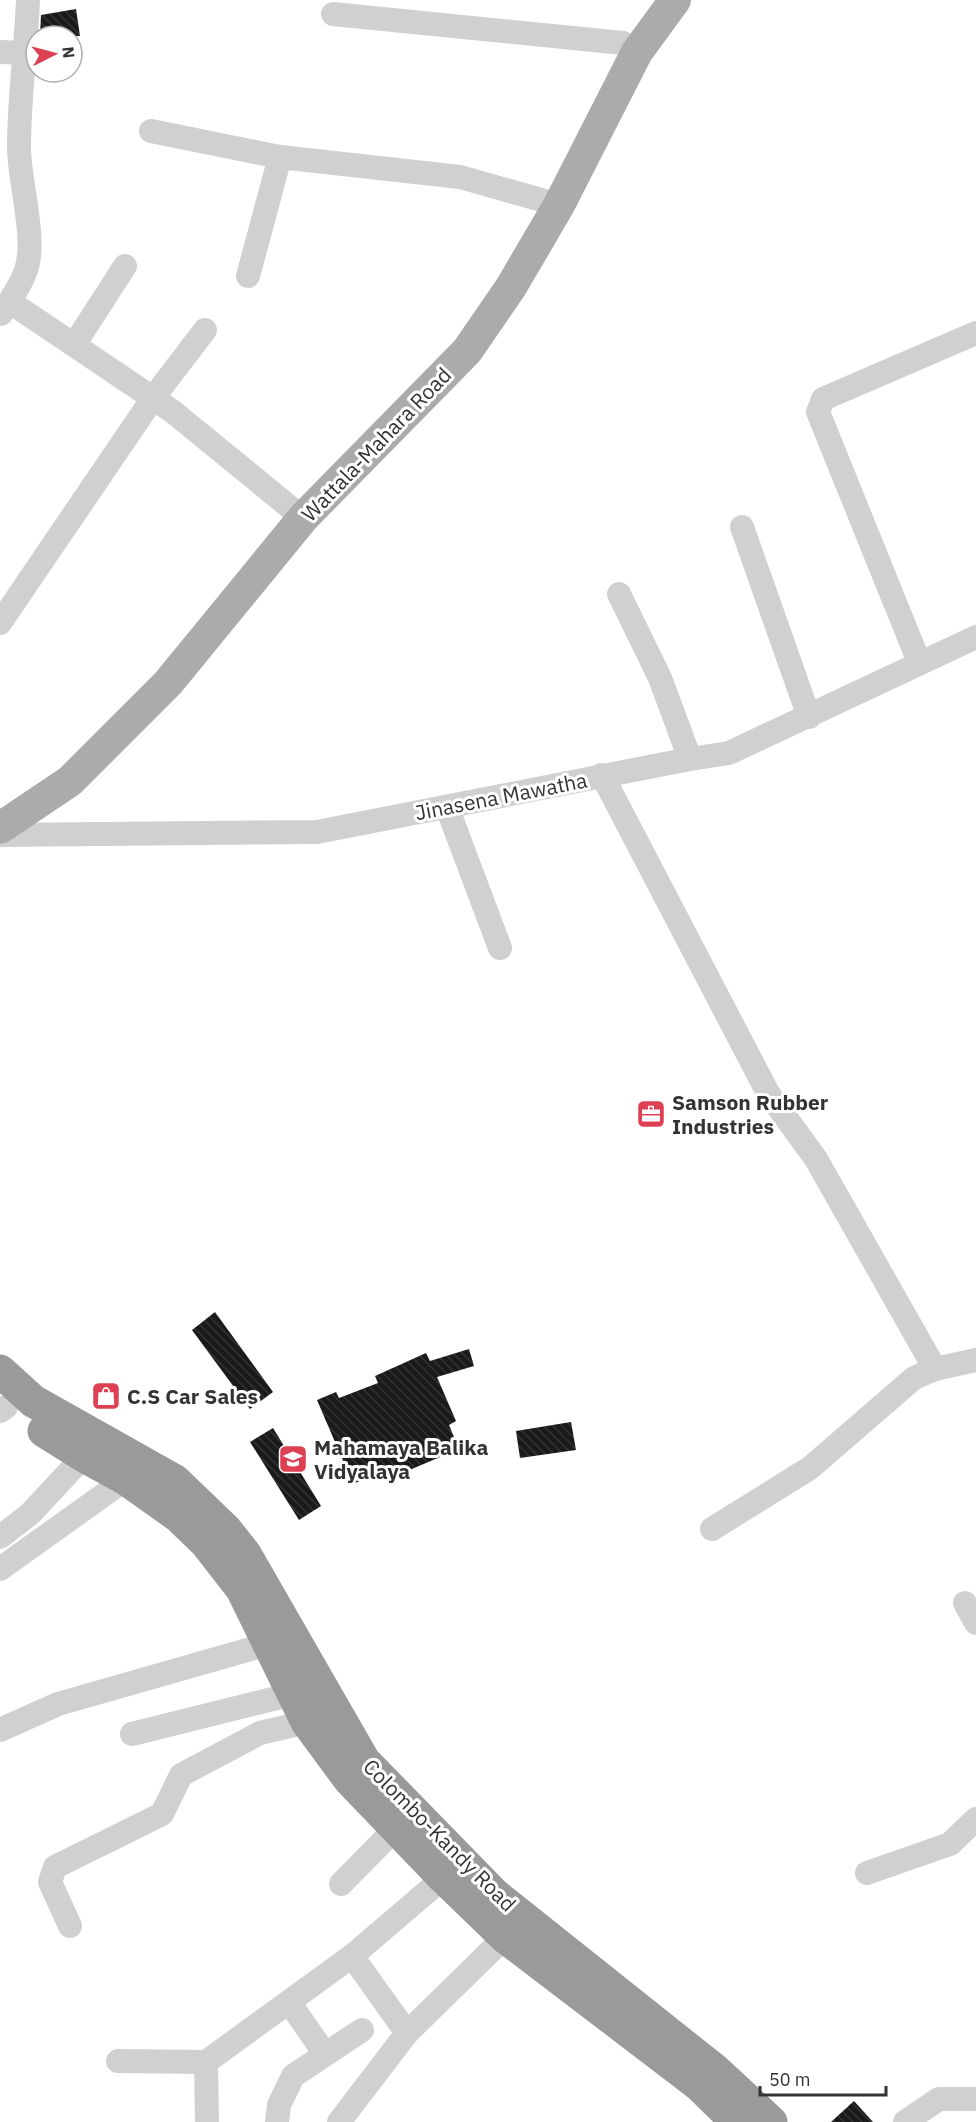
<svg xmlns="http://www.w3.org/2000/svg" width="976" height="2122" viewBox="0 0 976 2122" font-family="'IBM Plex Sans',sans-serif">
  <defs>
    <pattern id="building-back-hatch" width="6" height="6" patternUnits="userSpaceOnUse" patternTransform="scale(1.5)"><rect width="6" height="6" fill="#1a1a1a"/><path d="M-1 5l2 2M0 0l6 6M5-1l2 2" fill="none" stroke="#333"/></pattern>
  </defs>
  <rect width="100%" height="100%" fill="#fff"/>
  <g fill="url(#building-back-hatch)">
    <polygon points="76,9 80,36 40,36 41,15"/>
    <polygon points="215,1312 273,1392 250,1409 192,1330"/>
    <polygon points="469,1349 474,1366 437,1377 456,1421 449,1425 459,1449 386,1480 382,1472 353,1484 317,1400 336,1392 339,1398 378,1383 375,1376 426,1353 430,1361"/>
    <polygon points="571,1422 576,1450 520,1458 516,1431"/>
    <polygon points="273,1428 321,1506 299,1520 250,1442"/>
    <polygon points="854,2101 873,2122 831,2122"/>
  </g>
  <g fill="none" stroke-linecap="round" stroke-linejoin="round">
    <g stroke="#d0d0d0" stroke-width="24">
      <polyline points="333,14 623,43 637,52"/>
      <polyline points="0,52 25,53"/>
      <polyline points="151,131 280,157 460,177 559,205"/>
      <polyline points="248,276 280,157"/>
      <polyline points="10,302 172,411 303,518"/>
      <path d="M1,314c9,-13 20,-29 25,-44 11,-31 -7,-88 -7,-123 0,-49 7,-98 9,-147"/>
      <polyline points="74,345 125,266"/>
      <polyline points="742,527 809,717"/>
      <polyline points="619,594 660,678 690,759"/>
      <polyline points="0,623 153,398 205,330"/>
      <polyline points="919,662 818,412 823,399 976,333"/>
      <polyline points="602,775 768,1093 816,1159 935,1369"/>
      <polyline points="447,807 500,948"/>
      <polyline points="0,835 317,832 690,759 729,753 976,637"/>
      <polyline points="0,1411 6,1407"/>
      <polyline points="712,1529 810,1468 914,1378 935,1369 976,1360"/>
      <polyline points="0,1537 30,1514 84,1456"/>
      <polyline points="0,1569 126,1479"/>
      <polyline points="965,1603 976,1623"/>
      <polyline points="0,1730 58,1704 268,1644"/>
      <polyline points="132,1734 293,1694"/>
      <polyline points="867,1873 950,1844 976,1819"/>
      <polyline points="341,1884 396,1828"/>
      <polyline points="70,1926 50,1882 55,1867 162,1814 181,1775 260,1733 307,1722"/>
      <polyline points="289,2002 325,2054"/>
      <polyline points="407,2033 505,1937"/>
      <polyline points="118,2061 206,2062 352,1956 456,1867"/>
      <polyline points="206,2062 207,2122"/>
      <polyline points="277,2122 279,2105 293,2076 362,2030"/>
      <polyline points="339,2122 407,2033 352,1956"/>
      <polyline points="905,2122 939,2099 976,2099"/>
    </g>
    <polyline stroke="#ababab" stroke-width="32" points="0,828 70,781 168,683 303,518 467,351 511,287 559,205 637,52 675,0"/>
    <g stroke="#9a9a9a" stroke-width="33">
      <polyline points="0,1371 33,1401 175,1481 226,1530 245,1554 364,1761 495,1895 716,2071 771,2122"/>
      <polyline points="44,1431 84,1456 126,1479 178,1516 207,1544 242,1589 307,1722 349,1779 443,1877 505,1937 698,2084 737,2122"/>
    </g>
  </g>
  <defs>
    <g id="office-square" transform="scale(1.5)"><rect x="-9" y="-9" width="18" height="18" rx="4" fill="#de4053" stroke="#fff"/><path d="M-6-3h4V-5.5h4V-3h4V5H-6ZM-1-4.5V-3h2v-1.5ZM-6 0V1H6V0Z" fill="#fff"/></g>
    <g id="shop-square" transform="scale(1.5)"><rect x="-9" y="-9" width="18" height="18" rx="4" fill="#de4053" stroke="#fff"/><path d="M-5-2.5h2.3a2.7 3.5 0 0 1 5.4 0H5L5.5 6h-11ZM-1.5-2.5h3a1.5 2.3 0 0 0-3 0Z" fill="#fff"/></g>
    <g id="school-square" transform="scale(1.5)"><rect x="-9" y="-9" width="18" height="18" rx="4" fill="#de4053" stroke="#fff"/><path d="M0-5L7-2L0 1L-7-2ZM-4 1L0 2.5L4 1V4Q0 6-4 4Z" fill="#fff"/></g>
  </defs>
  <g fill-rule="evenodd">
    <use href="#office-square" x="651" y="1114"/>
    <use href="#shop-square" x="106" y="1396"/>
    <use href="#school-square" x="293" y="1459"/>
  </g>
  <g text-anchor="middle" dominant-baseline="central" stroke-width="6" stroke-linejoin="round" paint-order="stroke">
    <g font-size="21" fill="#333" stroke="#fff">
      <text transform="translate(376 444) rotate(-46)">Wattala-Mahara Road</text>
      <text transform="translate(501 796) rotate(-11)">Jinasena Mawatha</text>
      <text transform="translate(440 1835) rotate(45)">Colombo-Kandy Road</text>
    </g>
    <g font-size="21" font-weight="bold" fill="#333" stroke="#fff" text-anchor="start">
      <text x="672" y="1102">Samson Rubber<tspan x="672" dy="24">Industries</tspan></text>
      <text x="127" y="1396">C.S Car Sales</text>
      <text x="314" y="1447">Mahamaya Balika<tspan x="314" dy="24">Vidyalaya</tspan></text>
    </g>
  </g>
  <g transform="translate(54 54) rotate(84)"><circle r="28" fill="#ffffff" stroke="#adadad" stroke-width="1.5"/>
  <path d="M0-4.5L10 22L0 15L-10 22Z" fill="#de4053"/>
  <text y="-9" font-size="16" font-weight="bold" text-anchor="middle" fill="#333333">N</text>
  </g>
  <path d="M760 2086v9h126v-9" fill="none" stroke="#333333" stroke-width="3"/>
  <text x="769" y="2086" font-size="18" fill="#333333" stroke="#ffffff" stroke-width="4.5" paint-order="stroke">50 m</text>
</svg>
